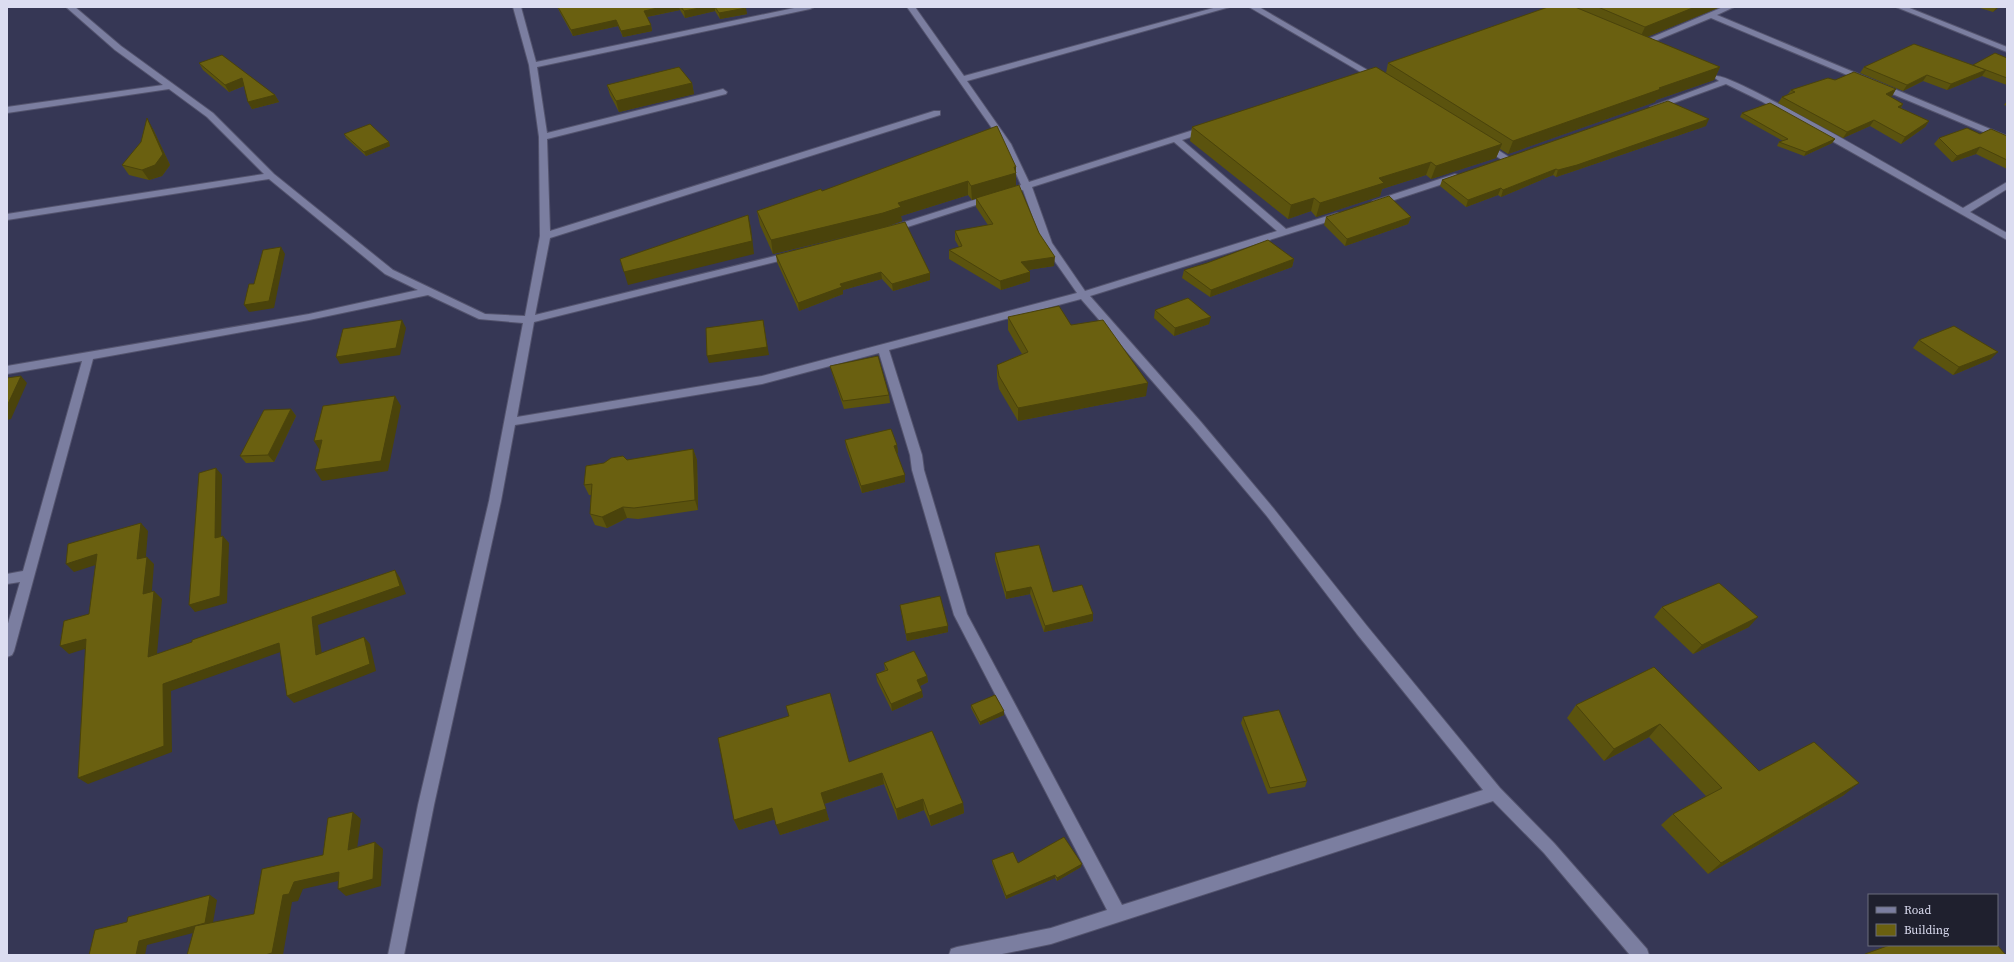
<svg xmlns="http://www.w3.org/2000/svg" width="2014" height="962" viewBox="0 0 2014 962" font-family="'Source Serif 4',serif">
  <rect width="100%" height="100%" fill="#363755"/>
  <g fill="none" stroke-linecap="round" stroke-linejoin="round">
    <g stroke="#53536d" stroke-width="2">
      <g id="minor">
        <path d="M66,7h9l46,39 92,67 61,61 119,96 92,44 40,2 15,-80 -1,-99 -10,-72 -16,-58h8l15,55 263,-55h15l-4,2 -273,58 10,66 176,-44 4,3 -1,2 -179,45 3,92 384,-120h6v4l-390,123 -15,77 256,-63 5,3 -5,3 -257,64 -17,95 245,-41 315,-83 -35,-50 -19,-53 -128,41 -3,1 -5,-3 2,-2 132,-42 -18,-41 -96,-137h8l49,69 253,-69h13l-263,74 44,63 18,38 177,-56 4,3 -1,2 -27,9 104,89 51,-16h6v4l-253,79 111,126 73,87 93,117 133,162 54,55 93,106 2,6h-19l-86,-102 -51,-52 -442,143 -54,11h-48l2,-6 6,-2 94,-19 56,-18 -153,-295 -42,-145 -2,-15 -31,-102 -117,31 -247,41 -14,76 -67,304 -30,150h-16l30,-150 71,-304 34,-178 -44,-4 -51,-24 -119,25 -216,39 -79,292 -2,4 -5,2v-30l13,-45 -13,2v-10l16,-3 59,-210 -75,13v-8l302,-52 109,-24 -33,-16 -116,-95 -262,41v-6l257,-40 -57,-57 -38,-28 -162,24v-6l156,-22 -48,-35zM1174,142l103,89 -192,60 -33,-48 -20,-56zM1081,299l112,129 73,87 91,119 126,156 -361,115 -155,-291 -43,-144 -2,-15 -33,-105z"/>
        <polygon points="1249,7 1259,7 1383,79 1379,81 1376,81"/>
        <polygon points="1723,7 1734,7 1717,15 2007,136 2007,142 1711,18 1643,46 1636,44"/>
        <polygon points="1896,7 1907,7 2007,47 2007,52"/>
        <path d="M1716,76c16,-4 217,115 247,132l44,-26v7l-37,23 37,21v7l-246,-139 -35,-17 -69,25 -3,1 -4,-3 69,-26 -4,-3z"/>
        <polygon points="1484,142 1487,143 1512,159 1507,162 1504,161 1481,147 1481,143"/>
        <polygon points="1455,174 1458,175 1458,179 1379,205 1373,205 1371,203 1373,201"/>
      </g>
    </g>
    <use href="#minor" fill="#7b7ea0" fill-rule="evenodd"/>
  </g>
  <g fill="#5b530e">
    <polygon points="557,7 745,7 747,14 720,19 715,11 685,18 680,10 647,17 651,25 652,31 623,37 618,26 573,36"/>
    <polygon points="1548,7 1720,7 1647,37 1720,67 1714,80 1656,100 1655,102 1508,154 1500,149 1496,158 1431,179 1426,175 1382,189 1380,196 1316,217 1311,211 1288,219 1190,141 1192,127 1386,73 1388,63"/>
    <polygon points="1977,7 1999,7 1993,12"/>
    <polygon points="2007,58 2007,85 1982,76 1947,90 1923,81 1903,91 1860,73 1864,67 1973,65"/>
    <polygon points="199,63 275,95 279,102 252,109 248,102 244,86 229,92 203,70"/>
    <polygon points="1835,80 1896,89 1892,96 1890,97 1903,104 1901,108 1929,121 1925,127 1901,144 1870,126 1843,138 1778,103 1782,97 1788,94 1791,90"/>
    <polygon points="692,83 694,94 619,112 610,95 607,85"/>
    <polygon points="2007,101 2007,106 2004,105"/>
    <polygon points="1742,113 1835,139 1832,143 1804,156 1777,146 1779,142 1783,141 1740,117"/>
    <polygon points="1706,126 1574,171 1556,177 1553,175 1501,197 1498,195 1466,207 1440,186 1442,180"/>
    <polygon points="153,129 170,165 162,176 149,180 129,175 122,165"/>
    <polygon points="344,134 390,146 366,156 346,138"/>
    <polygon points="1980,134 2007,136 2007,169 1976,154 1952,162 1934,144 1939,138"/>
    <polygon points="1016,167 1016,186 1039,233 1054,266 1028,270 1030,272 1030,281 1001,290 949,259 949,250 959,247 955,240 955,231 988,225 976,207 976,198 972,200 968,195 901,216 902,221 885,227 773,254 760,225 757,211 822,191"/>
    <polygon points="1326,217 1411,217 1408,224 1345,246 1324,225"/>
    <polygon points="776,255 930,273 930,280 893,291 882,279 843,290 843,294 799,311 777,262"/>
    <polygon points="1294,259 1292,267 1210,297 1182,278 1184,270"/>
    <polygon points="1155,310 1209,324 1174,336 1154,318"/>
    <polygon points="1008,317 1071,325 1146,396 1018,421 999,389 997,378 997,365 1022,354 1008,330"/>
    <polygon points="1919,340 1991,359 1953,375 1913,348"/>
    <polygon points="830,366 889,395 890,403 844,409 832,373"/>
    <polygon points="291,409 296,416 274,462 246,463 240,456"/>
    <polygon points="845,440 897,445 898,453 897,453 905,482 862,493 846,447"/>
    <polygon points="693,449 697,460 698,510 638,519 627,518 607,528 595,525 590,514 591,495 589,495 584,485 627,460"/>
    <polygon points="995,553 1053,592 1093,614 1093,621 1044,632 1030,594 1006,599 995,560"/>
    <polygon points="900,605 948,626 948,632 907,641 901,611"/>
    <polygon points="1662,607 1749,627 1693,654 1654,617"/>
    <polygon points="884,663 927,676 928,682 920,686 923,697 892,711 877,681 876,674 885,670"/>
    <polygon points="1654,667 1759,771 1844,795 1708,874 1661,825 1673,814 1706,796 1649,737 1604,761 1567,718 1576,705"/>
    <polygon points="971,705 1004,711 1004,715 980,725 971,708"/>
    <polygon points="1243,717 1307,781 1305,787 1268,794 1241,723"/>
    <polygon points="849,762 963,803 964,813 931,826 924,810 898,820 884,784 824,804 829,820 780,835 775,819 739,830 734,820"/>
    <polygon points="992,860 1018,863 1081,867 1057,881 1055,878 1006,899 992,863"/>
  </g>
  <g fill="#4a430b">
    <polygon points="662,7 679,7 680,10 646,17 644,11"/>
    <polygon points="705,7 715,7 715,11 685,18 684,11"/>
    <polygon points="1695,7 1720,7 1639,40 1645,27"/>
    <polygon points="1997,7 1999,7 1993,12"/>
    <polygon points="746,8 747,14 720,19 719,13"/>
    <polygon points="616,20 618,26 573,36 571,30"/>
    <polygon points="651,25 652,31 623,37 621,31"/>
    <polygon points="1720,67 1714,80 1656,100 1655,102 1508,154 1513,141 1659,88"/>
    <polygon points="1986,70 1982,76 1947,90 1951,84"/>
    <polygon points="1927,75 1923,81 1903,91 1907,85"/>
    <polygon points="242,78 246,85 229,92 225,85"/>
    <polygon points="692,83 694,94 619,112 616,101"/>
    <polygon points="1896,89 1892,96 1882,101 1886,94"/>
    <polygon points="275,95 279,102 252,109 248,102"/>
    <polygon points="1903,104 1899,110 1898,107"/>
    <polygon points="147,118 153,129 170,165 162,176 149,180 142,170"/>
    <polygon points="1709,119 1706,126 1574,171 1556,177 1558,170"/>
    <polygon points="1874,120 1870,126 1843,138 1847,132"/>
    <polygon points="1929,121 1925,127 1901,144 1905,137"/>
    <polygon points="1835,139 1832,143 1804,156 1806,152"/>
    <polygon points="389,142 390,146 366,156 364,152"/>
    <polygon points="1502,144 1496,158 1431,179 1436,166"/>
    <polygon points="1980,147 1976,154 1952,162 1957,156"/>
    <polygon points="1431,162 1426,175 1382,189 1380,196 1316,217 1320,203 1379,178"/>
    <polygon points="1014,167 1016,167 1016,186 972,200 971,186"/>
    <polygon points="1556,169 1553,175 1501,197 1503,190"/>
    <polygon points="968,181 968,195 901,216 902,221 885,227 773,254 771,240 898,203"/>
    <polygon points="1501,188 1498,195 1466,207 1468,200"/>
    <polygon points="1314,198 1311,211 1288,219 1291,205"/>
    <polygon points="748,215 751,228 754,254 628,285 624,272"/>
    <polygon points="1411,217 1408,224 1345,246 1347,239"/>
    <polygon points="281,247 285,254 274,308 249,312 244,305"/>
    <polygon points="1055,257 1054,266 1021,271 1021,262"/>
    <polygon points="1294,259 1292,267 1210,297 1211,290"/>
    <polygon points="881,272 882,279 843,290 843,294 799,311 798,303 840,284"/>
    <polygon points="1030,272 1030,281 1001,290 1000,281"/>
    <polygon points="930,273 930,280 893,291 892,284"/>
    <polygon points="1211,317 1209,324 1174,336 1175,328"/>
    <polygon points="402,320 406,328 400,355 340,364 336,357"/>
    <polygon points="763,320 769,355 709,363 707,356"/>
    <polygon points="1998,352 1991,359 1953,375 1959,367"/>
    <polygon points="21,376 27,383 11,419 7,420 7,406"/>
    <polygon points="1148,383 1146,396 1018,421 1018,408"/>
    <polygon points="395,396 401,406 388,471 322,481 315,470"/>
    <polygon points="291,409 296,416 274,462 268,455"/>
    <polygon points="322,440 321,452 314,441"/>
    <polygon points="897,445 898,453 895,453 894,446"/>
    <polygon points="693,449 697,460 698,510 695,500"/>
    <polygon points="216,468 222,475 221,545 215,538"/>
    <polygon points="905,475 905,482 862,493 861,486"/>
    <polygon points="623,507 627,518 607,528 602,517"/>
    <polygon points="141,523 148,531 145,567 137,559"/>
    <polygon points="223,536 229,543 227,603 195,612 189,605"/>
    <polygon points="97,554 105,562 74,572 66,564"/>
    <polygon points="147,557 154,564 151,602 143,594"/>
    <polygon points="395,570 400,578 406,594 318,625 323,662 316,655 312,617"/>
    <polygon points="1031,587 1030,594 1006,599 1006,592"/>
    <polygon points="154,591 162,599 156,664 148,657"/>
    <polygon points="1093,614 1093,621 1044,632 1045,626"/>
    <polygon points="1758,617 1749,627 1693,654 1702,645"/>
    <polygon points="948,626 948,632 907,641 906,634"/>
    <polygon points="364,637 370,644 376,671 294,703 287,696"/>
    <polygon points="86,639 94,646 69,654 60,646"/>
    <polygon points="279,643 286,650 171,691 172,752 88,784 78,778 163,684"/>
    <polygon points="927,676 928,682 918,687 917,680"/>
    <polygon points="922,691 923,697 892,711 891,704"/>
    <polygon points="1004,711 1004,715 980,725 980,722"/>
    <polygon points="1660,724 1649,737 1604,761 1614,749"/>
    <polygon points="882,773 884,784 824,804 821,793"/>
    <polygon points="1859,783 1844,795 1708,874 1721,863"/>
    <polygon points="923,799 924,810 898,820 896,809"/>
    <polygon points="963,803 964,813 931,826 929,816"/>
    <polygon points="772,808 776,819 739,830 734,820"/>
    <polygon points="826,809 829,820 780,835 776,825"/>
    <polygon points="353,812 361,819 356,857 348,850"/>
    <polygon points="375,842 383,849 381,886 346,896 338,889"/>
    <polygon points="1082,864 1081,867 1057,881 1057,878"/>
    <polygon points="339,872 347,879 303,889 298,901 292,902 283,955 265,955 283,895 294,882"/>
    <polygon points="1055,875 1055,878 1006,899 1006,896"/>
    <polygon points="210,895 217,900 212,928 147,945 145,955 136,955 139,941"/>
  </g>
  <g fill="#6a6010" stroke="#4a430b">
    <polygon points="558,7 662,7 644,11 651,25 621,31 616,20 571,30"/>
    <polygon points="681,7 705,7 684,11"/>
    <polygon points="715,7 745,7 746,8 719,13"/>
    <polygon points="1548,7 1575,7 1720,67 1659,88 1661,89 1513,141 1388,63"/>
    <polygon points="1598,7 1695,7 1645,27"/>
    <polygon points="1914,44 1986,70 1951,84 1927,75 1907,85 1864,67"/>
    <polygon points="1995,53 2007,58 2007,78 1973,65"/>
    <polygon points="222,55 275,95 248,102 242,78 225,85 199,63"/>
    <polygon points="679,67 692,83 616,101 607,85"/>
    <polygon points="1376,67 1502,144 1436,166 1431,162 1379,178 1384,183 1320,203 1314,198 1291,205 1192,127"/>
    <polygon points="1854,72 1896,89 1886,94 1903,104 1898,107 1929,121 1905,137 1874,120 1847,132 1782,97 1795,92 1791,90 1828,78 1835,80"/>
    <polygon points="1668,101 1709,119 1577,165 1558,170 1556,169 1503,190 1501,188 1468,200 1442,180"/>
    <polygon points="1770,103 1835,139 1806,152 1779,142 1788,139 1742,113"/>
    <polygon points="147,118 163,154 155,165 142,170 122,165 141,142"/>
    <polygon points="370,124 389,142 364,152 344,134"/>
    <polygon points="997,126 1016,167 1014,167 1016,173 971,186 968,181 898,203 901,207 883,213 771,240 757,211 821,189 822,191"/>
    <polygon points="1967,128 1980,134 1991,129 2007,136 2007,160 1980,147 1957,156 1939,138"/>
    <polygon points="1019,185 1039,233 1055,257 1021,262 1030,272 1000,281 949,250 962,246 955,231 993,224 976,198"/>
    <polygon points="1389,196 1411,217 1347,239 1326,217"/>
    <polygon points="748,215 752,241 624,272 620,259"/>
    <polygon points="905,222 930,273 892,284 881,272 840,284 842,287 798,303 776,255"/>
    <polygon points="1268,240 1294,259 1211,290 1184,270 1207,263"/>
    <polygon points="281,247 269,301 244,305 249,284 254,284 263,250"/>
    <polygon points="1188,298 1211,317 1175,328 1155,310"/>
    <polygon points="1059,306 1071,325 1103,320 1148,383 1018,408 999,376 997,365 1028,352 1008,317"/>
    <polygon points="402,320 396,348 336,357 343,329"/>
    <polygon points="763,320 767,347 707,356 706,328"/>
    <polygon points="1954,326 1998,352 1959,367 1919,340"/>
    <polygon points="878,356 889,395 843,401 830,366"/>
    <polygon points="21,376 7,406 7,378"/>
    <polygon points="395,396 381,461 315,470 322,440 314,441 323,406"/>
    <polygon points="291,409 268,455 240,456 264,410"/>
    <polygon points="891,429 897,445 894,446 905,475 861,486 845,440"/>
    <polygon points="693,449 695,500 634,508 623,507 602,517 590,514 592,484 584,485 586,466 604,463 611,458 623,456 627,460"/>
    <polygon points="216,468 215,538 223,536 220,596 189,605 199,473"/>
    <polygon points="141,523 137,559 147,557 143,594 154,591 148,657 192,642 192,640 395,570 400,586 312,617 316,655 364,637 370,664 287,696 279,643 163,684 164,746 78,778 86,639 60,646 64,621 89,614 97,554 66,564 68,544"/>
    <polygon points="1039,545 1053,592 1082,585 1093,614 1045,626 1031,587 1006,592 995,553"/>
    <polygon points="1719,583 1758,617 1702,645 1662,607"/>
    <polygon points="940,596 948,626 906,634 900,605"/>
    <polygon points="914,651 927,676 917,680 922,691 891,704 876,674 888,670 884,663"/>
    <polygon points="1654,667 1759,771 1814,742 1859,783 1721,863 1673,814 1722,788 1660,724 1614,749 1576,705"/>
    <polygon points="830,693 849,762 932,731 963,803 929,816 923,799 896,809 882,773 821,793 826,809 776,825 772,808 734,820 718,738 789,716 786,706"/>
    <polygon points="995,695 1004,711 980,722 971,705"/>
    <polygon points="1279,710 1307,781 1270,788 1243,717"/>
    <polygon points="353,812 348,850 375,842 373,879 338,889 339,872 294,882 289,894 283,895 272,953 265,955 187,955 195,926 254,914 262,869 323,855 328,818"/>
    <polygon points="1064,837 1082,864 1057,878 1055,875 1006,896 992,860 1013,852 1018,863"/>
    <polygon points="210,895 205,923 139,941 136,955 89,955 95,930 127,922 128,917"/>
    <polygon points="1890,945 1997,945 2006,955 1865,955 1865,954"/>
  </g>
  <rect width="2014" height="962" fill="none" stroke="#dcddf1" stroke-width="16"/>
  <rect x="1868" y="894" width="130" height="52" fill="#1f202e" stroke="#6b6c7c"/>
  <rect x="1876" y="907" width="20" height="6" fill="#7b7ea0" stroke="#6b6c7c"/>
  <text x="1904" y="914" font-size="12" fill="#dcddf1">Road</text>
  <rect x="1876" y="924" width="20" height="12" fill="#6a6010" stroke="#6b6c7c"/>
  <text x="1904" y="934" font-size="12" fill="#dcddf1">Building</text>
</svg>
